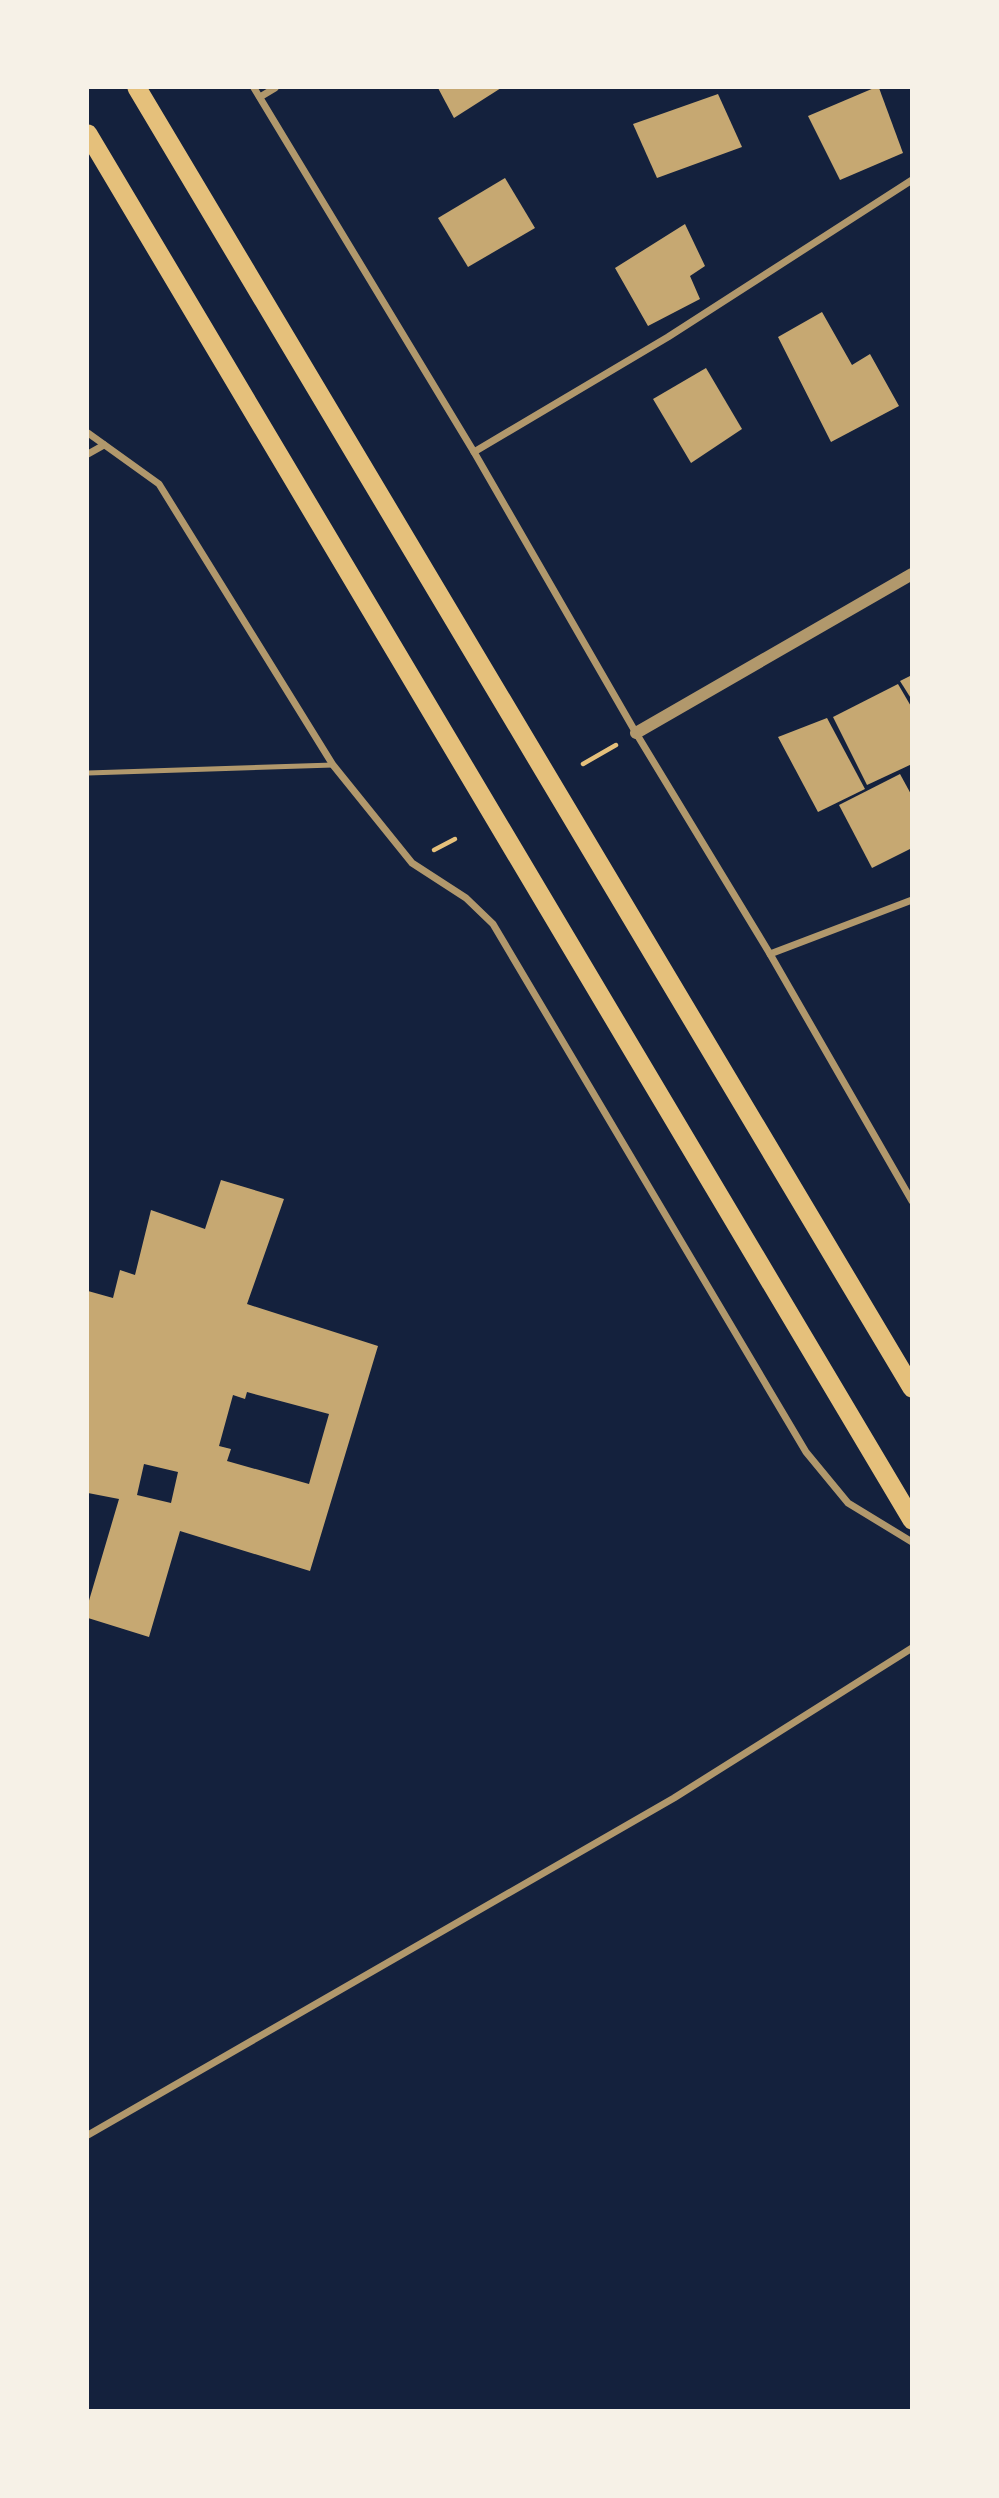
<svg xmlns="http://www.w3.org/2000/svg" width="999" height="2498" viewBox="0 0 999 2498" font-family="'Nunito Sans',sans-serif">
  <rect width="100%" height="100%" fill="#14213d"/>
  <g fill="#c6a872" fill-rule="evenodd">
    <polygon points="438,88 501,88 454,118"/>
    <polygon points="874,88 879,88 903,153 840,180 808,116"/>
    <polygon points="718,94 742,147 657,178 633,124"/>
    <polygon points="505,178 535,228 468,267 438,218"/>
    <polygon points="685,224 705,266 690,276 700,299 648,326 615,268"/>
    <polygon points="822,312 852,365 870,354 899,406 831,442 778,337"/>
    <polygon points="706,368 742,429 691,463 653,399"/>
    <polygon points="912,675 912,700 900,681"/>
    <polygon points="898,684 912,708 912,764 867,785 833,717"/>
    <polygon points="827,718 865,789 818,812 778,737"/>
    <polygon points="900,774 912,796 912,848 872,868 839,805"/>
    <path d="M221,1180l63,19 -37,105 131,42 -68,225 -130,-40 -31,106 -61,-19v-14l31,-105 -31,-6v-202l25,7 7,-28 15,5 16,-65 54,19zM247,1392l82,22 -20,70 -82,-23 4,-12 -12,-3 14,-51 12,4zM144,1464l34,8 -7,31 -34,-8z"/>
  </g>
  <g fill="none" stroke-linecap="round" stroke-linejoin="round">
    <g stroke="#e5c07b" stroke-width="4.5">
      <polyline points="583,764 616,745"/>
      <polyline points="434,850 455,839"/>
    </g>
    <polyline stroke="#b1986c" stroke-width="5" points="88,773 333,765"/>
    <g stroke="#b1986c" stroke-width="7">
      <polyline points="254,88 474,452 636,733 770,954 912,1201"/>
      <polyline points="260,97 275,88"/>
      <polyline points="88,433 159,484 333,765 412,863 466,898 493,924 806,1452 848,1503 912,1542"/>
      <polyline points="474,452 668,337 912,180"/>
      <polyline points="88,454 104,445"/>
      <polyline points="770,954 912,900"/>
      <polyline points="88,2135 674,1798 912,1648"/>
    </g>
    <polyline stroke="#b1986c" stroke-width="12" points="636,733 912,574"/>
    <g stroke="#e5c07b" stroke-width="19">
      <polyline points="137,88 912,1388"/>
      <polyline points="88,134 912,1520"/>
    </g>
  </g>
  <rect width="999" height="2498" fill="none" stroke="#f6f1e7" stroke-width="178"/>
</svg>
